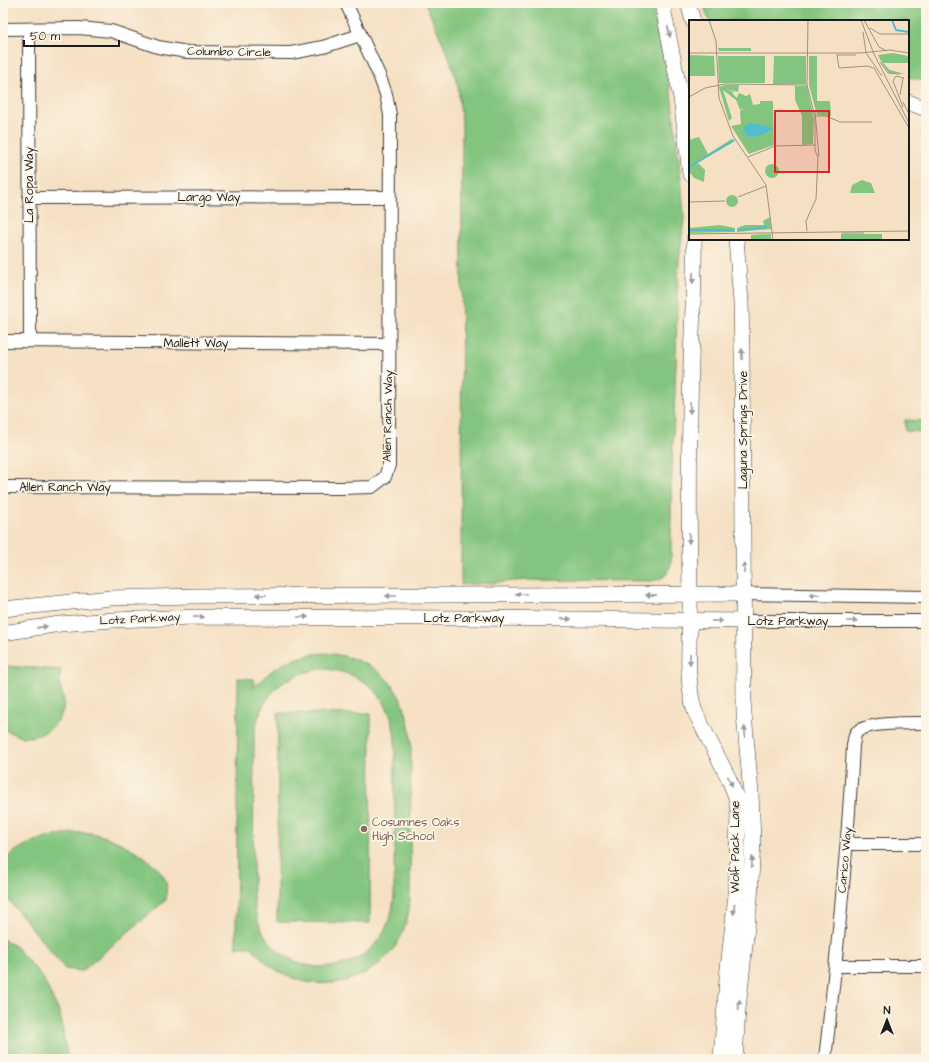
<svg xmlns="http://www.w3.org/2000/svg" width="929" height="1062" viewBox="0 0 929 1062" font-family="'Architects Daughter',sans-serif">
  <rect width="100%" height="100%" fill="#fcf5e5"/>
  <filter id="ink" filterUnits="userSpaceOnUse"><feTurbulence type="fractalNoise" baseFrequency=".025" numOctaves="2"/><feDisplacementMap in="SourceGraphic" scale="8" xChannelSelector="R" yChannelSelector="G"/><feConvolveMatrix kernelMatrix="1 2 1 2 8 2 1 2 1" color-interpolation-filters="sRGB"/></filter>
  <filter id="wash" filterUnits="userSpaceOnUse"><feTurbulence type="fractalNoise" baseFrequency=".012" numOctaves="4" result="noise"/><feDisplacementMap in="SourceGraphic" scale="16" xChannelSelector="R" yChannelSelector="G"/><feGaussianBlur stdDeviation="0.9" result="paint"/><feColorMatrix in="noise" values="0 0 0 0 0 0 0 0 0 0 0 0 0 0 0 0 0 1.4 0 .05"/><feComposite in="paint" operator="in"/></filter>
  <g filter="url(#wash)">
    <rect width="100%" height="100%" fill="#f5e0c3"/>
    <g fill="#83c57e" stroke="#50704d" fill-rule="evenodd">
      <path d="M425,3h226l20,90 11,95 2,31 -5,42 -2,37 -1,66 -5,130v69c-3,13 -8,16 -21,18l-123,-1 -66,5 1,-461 -4,-37 -8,-28z"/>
      <polygon points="703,3 926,3 926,81 908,77 908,21 709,21"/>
      <polygon points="905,420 926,421 926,432 905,431"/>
      <path d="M325,653c53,5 82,35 86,87l-1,158c-1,15 -4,30 -12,44 -34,54 -109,55 -146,5h-16l2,-269 16,1v9c19,-23 42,-33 71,-35zM325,669c42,4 67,29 70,71l-1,158c-9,93 -135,92 -141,-2l1,-157c4,-42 29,-67 71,-70z"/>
      <path d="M6,666l55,4c-1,5 -2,10 -1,15 1,6 4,12 4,18 -1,20 -21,36 -41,34 -7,-1 -13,-6 -20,-7v-62z"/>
      <polygon points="278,713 371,714 370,923 277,922"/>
      <path d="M71,833c6,0 13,-1 19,0 22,3 69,26 76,49 1,5 0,13 0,18l-84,71 -17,-2 -62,-76v-31c17,-19 43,-26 68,-29z"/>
      <polygon points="3,939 16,947 43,978 60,1014 67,1054 67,1059 3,1059"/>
    </g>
  </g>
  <g filter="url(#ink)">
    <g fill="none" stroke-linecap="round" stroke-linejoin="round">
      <g stroke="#3d3935" stroke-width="14">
        <g id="minor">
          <polyline points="3,29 79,28 111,31 158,47 187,52 291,53 323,47 360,35"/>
          <polyline points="29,29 30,341"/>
          <polyline points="29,198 389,197"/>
          <polyline points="3,341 389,344"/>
          <polyline points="3,487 341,488 372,487 385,477 389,465 390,115 386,94 379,75 346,3"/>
          <polyline points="744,594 926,597"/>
          <polyline points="743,621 926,621"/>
          <polyline points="847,844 926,844"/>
          <polyline points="836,966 926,966"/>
          <path d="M825,1059c12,-104 23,-209 28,-314 1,-3 1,-9 3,-12 7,-11 56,-10 70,-10"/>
        </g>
      </g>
      <g stroke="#3d3935" stroke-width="16">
        <g id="tertiary">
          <polyline points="662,3 681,98 690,174"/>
          <polyline points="688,3 693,21"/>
          <polyline points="908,102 926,109"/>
          <path d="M694,239c1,41 -2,83 -3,124 -2,78 -2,156 -1,234 1,36 -6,81 5,115l34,67 7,18 2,13 -1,55 -1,29 -9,84 -6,81"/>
          <polyline points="3,609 111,598 194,596 744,594"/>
          <polyline points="3,633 60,624 113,620 194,617 469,618 743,621"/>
          <polyline points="735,1059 738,1009 750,899 753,840 751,793 744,714 742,353 741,302 736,239"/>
        </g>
      </g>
      <use href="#minor" stroke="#fff" stroke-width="12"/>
      <use href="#tertiary" stroke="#fff" stroke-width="15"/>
    </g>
    <defs><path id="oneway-solid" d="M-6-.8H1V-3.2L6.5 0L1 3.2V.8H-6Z"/></defs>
    <g fill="#999">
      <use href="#oneway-solid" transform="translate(669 32) rotate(78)"/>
      <use href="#oneway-solid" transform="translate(693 278) rotate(92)"/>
      <use href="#oneway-solid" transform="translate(742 354) rotate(-91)"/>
      <use href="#oneway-solid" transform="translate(690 408) rotate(90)"/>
      <use href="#oneway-solid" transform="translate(689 538) rotate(90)"/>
      <use href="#oneway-solid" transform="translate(744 568) rotate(-90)"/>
      <use href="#oneway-solid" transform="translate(521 594) rotate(-180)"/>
      <use href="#oneway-solid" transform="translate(261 595) rotate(-180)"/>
      <use href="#oneway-solid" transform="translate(651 595) rotate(-179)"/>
      <use href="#oneway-solid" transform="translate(815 595) rotate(-179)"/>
      <use href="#oneway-solid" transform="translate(391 596) rotate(-180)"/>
      <use href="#oneway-solid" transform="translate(199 617) rotate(-1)"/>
      <use href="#oneway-solid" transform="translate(303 617)"/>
      <use href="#oneway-solid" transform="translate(566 619) rotate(1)"/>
      <use href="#oneway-solid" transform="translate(717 621) rotate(1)"/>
      <use href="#oneway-solid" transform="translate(852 621)"/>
      <use href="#oneway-solid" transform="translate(42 627) rotate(-8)"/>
      <use href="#oneway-solid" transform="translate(690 659) rotate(92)"/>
      <use href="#oneway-solid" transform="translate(745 732) rotate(-94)"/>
      <use href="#oneway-solid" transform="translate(730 781) rotate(66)"/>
      <use href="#oneway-solid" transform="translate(752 862) rotate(-88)"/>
      <use href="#oneway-solid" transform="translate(734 909) rotate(96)"/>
      <use href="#oneway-solid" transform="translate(739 1005) rotate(-84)"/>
    </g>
  </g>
  <circle fill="#8d6e63" stroke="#fcf5e5" stroke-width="1.5" cx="364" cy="829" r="4"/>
  <g text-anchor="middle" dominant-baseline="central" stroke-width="3.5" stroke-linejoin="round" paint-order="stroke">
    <g font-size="12" fill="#1c1c1c" stroke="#fcf5e5">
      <text transform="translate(229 52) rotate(1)">Columbo Circle</text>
      <text transform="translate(29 185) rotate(-90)">La Ropa Way</text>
      <text x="209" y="197">Largo Way</text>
      <text x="196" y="343">Mallett Way</text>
      <text transform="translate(388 416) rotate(-89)">Allen Ranch Way</text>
      <text transform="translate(743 430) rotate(-90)">Laguna Springs Drive</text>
      <text x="65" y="487">Allen Ranch Way</text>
      <text x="464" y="618">Lotz Parkway</text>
      <text transform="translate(140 619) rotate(-3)">Lotz Parkway</text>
      <text x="788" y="621">Lotz Parkway</text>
      <text transform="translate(735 847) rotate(-90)">Wolf Pack Lane</text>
      <text transform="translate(845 860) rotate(-85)">Carico Way</text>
    </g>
    <g font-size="12" fill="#785e54" stroke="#fcf5e5" text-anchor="start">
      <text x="372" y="822">Cosumnes Oaks<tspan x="372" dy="14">High School</tspan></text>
    </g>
  </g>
  <g transform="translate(689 20)">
    <rect width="220" height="220" fill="#f5e0c3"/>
    <path d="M29,28h33v3h-32zM204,33l15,3 1,7h-26l7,7 15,4 -16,-1 -6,-8 -5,-10zM0,35l25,1 1,20h-26zM29,36h47v27h-46zM85,36h32v28h-33zM120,36h8v45h13l1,15 -14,-1 -8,-30zM36,65h14l-1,7 -12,-3 8,3 -2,1 5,5 -1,2 -13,-10 9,28 -3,3 -10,-34zM71,65v16h13l1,44 -25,9 -18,-28 10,-2 -1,-13 4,-3 -4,2 -4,-10 3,-7 7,3 4,-2 3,11 7,-1zM106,66h12l7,33 -1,25 -11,1v-29l-7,-16zM10,117l9,17 22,-14 3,-1 2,2 -40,23 3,-1 7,7 -1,12 -10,-4 -5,-7v-31zM76 151a7 7 0 1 1 14 0a7 7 0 1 1-14 0ZM173,160l9,3 4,10h-25l2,-8zM37 181a6 6 0 1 1 12 0a6 6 0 1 1-12 0ZM81,197l1,12 -34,3v-4l8,-3h19l-1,-4zM31,205l15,3v4l-46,1v-5zM82,214v6h-20v-5zM152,214h41v6h-41z" fill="#83c57e"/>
    <path d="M62,103l20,4 1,2 -13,7 -10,1 -4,-3 -2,-7z" fill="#54bcd1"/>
    <path fill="none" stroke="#54bcd1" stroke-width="2" d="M203,0l4,10 13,2M0,147l44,-26M0,210h45M49,210l29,-3"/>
    <path fill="none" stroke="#9e9280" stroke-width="1" d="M20,0l7,21 3,57 14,38 33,49 7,55M172,0l13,34 35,69M175,0l15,27 8,4M181,8l10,6h29M174,12l3,21 16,23M0,33h172l29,-3 19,3M147,35h20M148,35l2,13 28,-2 7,2 35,60M191,42l8,11 12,1M211,75l3,-17M0,77l16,-9 20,-4 82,1M214,82l6,12M214,87l-10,-26 3,-5 8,2M126,92l4,45M126,96h11l14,6h32M59,137l27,-11 40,-1M49,177l28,-11M0,182l36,-1M118,211l-1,-10 10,-22 2,-41 -3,-8v-33l-8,-32 1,-65M153,213h22M0,214l220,-3"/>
    <path fill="#d62828" fill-opacity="0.15" stroke="#d62828" stroke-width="2" d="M86,91h54v61h-54z"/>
    <rect width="220" height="220" fill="none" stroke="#1c1c1c" stroke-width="2"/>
  </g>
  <rect width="929" height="1062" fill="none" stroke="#fcf5e5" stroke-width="16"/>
  <g transform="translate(887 1020)" stroke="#fcf5e5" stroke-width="3" paint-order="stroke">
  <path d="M0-3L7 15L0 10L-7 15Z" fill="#1c1c1c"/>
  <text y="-6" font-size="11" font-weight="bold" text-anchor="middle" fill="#1c1c1c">N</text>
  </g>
  <path d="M24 40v6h95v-6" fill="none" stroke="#1c1c1c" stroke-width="2"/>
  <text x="30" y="40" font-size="12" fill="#1c1c1c" stroke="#fcf5e5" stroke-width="3" paint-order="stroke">50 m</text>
</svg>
